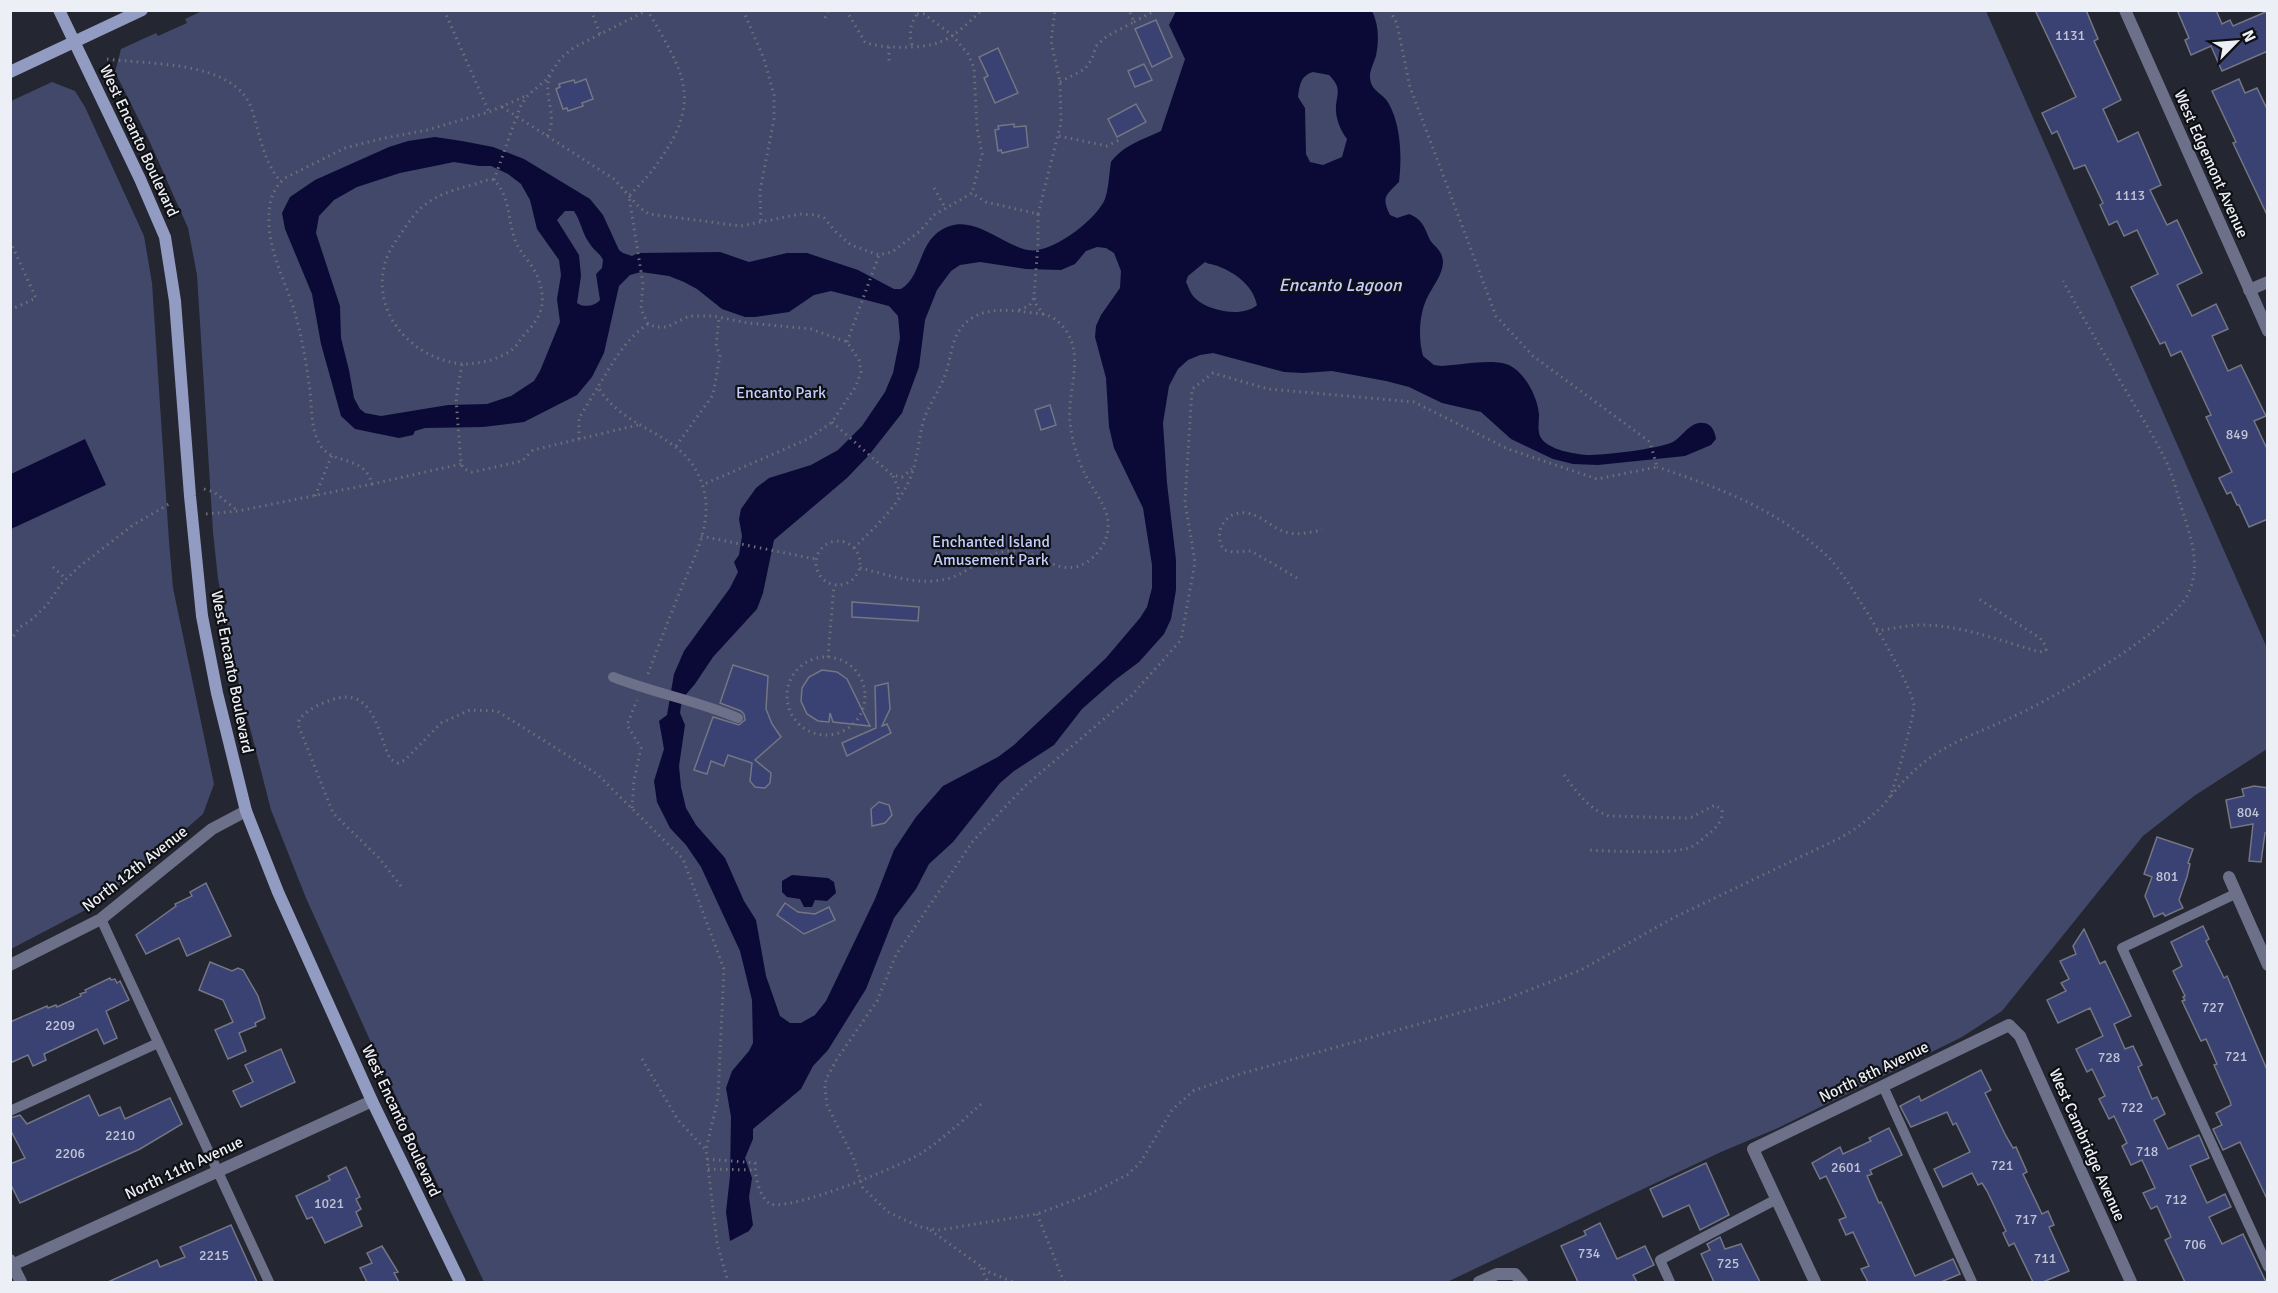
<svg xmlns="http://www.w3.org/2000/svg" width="2278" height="1293" viewBox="0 0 2278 1293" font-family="Signika,sans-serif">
  <rect width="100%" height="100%" fill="#242631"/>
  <g fill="#424869">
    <polygon points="204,10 1986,11 2267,648 2267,749 2194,796 2143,836 2002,1011 1962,1037 1778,1128 1721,1152 1447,1282 484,1282 382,1067 306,898 271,810 249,724 245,713 218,579 213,532 197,275 188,228 148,138 115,72 121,49 156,33 158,36 187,23 185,19"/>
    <polygon points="52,82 75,91 85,107 144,236 152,283 169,541 173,588 214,784 203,814 132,876 93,906 11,949 11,101"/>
  </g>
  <g fill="#0b0a37" fill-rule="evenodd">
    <path d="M1176,11h196c7,14 7,29 4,45 -2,6 -5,12 -6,18 -1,18 13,18 19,30 12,22 13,53 10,78 -13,13 -18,15 -9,33l7,3 12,-4c13,5 15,12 20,24 4,9 13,10 14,24 0,12 -10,24 -15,34 -9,17 -10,42 -5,60l11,9 8,1c18,-1 47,-7 64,-2 18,6 32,33 33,51 0,8 -2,16 2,23 8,12 33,16 46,17 17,0 72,-6 86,-13 9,-5 18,-21 30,-19 8,0 12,8 13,16l-5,6 -26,11 -87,9 -25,-1 -20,-5 -42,-20 -30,-27 -39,-9 -33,-16 -23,-6 -54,-10 -29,2 -19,-1 -71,-19 -13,2 -12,5 -10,9 -9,17 -6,37 4,60 9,77v30l-5,29 -7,15 -25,28 -24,18 -33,29 -28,36 -40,26 -14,12 -47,59 -24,22 -13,25 -22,29 -28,71 -38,61 -15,16 -12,23 -48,40v10l-8,19 7,20 -3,19 4,28 -4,6 -19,10 -4,-29 4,-36 1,-59 -5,-29 6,-17 17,-20 4,-8 -1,-43 -12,-49 -39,-84 -15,-22 -16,-17 -13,-26 -3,-21 10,-32 -5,-28 8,-6 7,-41 10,-23 46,-63 8,-16 -4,-10 5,-7 3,-19 -3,-17 2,-10 15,-21 13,-10 42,-13 27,-15 24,-24 23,-34 8,-19 7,-35 -2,-22 -9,-10 -58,-15 -17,4 -25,17 -34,5h-10l-23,-8 -25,-20 -13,-7 -15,-6 -28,-4 -11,3 -11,11 -15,67 -12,24 -15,18 -53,27 -41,5 -58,1 -10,3 -2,4 -14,3 -44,-9 -14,-13 -20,-72 -9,-50 -27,-65 -3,-16 8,-16 25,-17 74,-33 19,-6 27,-4 27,4 31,6 31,12 66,40 13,16 16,35 4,3 9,3 6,-3 82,-1 29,10 38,-9h20l51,17 36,19h7c23,-14 16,-52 49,-63 26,-9 55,20 78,24 23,5 69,-31 77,-51 4,-12 4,-25 6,-37 11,-16 33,-23 50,-31l24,-72 -16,-34zM1313,72l16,3c15,15 6,20 7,37 1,10 5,19 11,27l-5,18 -19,8 -13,-3 -4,-8 -1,-46 -7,-11c2,-12 2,-21 15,-25zM454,162l25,4h12l17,8 13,10 9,16 7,29 22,31 2,15 -4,24 3,23 -20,49 -6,10 -23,15 -24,8 -39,1 -67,11 -16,-3 -5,-4 -6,-11 -5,-28 -8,-32 -1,-32 -24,-73 3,-17 15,-16 23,-13 43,-14zM565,211h9c7,10 8,23 16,33 4,7 10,9 13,16l-1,8 -6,6 4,26c-5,6 -16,8 -23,3l4,-27 -2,-21 -22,-35zM1097,247l9,1 8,5 7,18 -1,17 -19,27 -5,11 -1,11 11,41 3,49 5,21 29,60 9,57v23l-5,19 -7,11 -34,40 -92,87 -16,12 -55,29 -27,31 -22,33 -19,49 -49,102 -11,14 -14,8h-11l-10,-7 -14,-40 -10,-56 -12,-19 -19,-43 -29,-33 -10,-17 -5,-21 -2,-21 6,-41 -5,-12 2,-14 13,-15 18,-27 44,-48 6,-16 11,-53 73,-62 22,-23 33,-42 17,-46 6,-47 12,-30 14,-19 9,-6 20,-3 46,7 35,1 14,-6 11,-13zM1205,262c5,3 10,2 15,5 17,7 33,19 37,38 -14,13 -48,6 -61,-6 -5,-4 -7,-11 -10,-17l2,-6z"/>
    <polygon points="85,439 106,485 11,529 11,474"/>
    <polygon points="792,875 828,878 834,882 836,893 827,901 815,900 812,907 804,907 800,899 787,897 782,892 782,881"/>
  </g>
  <g fill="#3a4173" stroke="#737683" stroke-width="1.5">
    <polygon points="2035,10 2086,10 2098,39 2094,41 2121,100 2103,109 2118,142 2138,132 2161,185 2150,190 2167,225 2177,220 2202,273 2177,285 2192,316 2216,304 2228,329 2212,336 2228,371 2241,365 2266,416 2254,421 2268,451 2268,519 2249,527 2239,505 2237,505 2231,492 2227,494 2219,478 2232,472 2206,417 2211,415 2181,351 2171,356 2165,342 2160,344 2131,287 2158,274 2137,230 2124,236 2117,221 2109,225 2100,205 2103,203 2085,165 2074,169 2057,131 2052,134 2042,113 2076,97"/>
    <polygon points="2177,10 2216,10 2222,24 2230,20 2233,26 2268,11 2268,51 2222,71 2211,46 2191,55 2185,40 2189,38"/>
    <polygon points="1156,20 1172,57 1152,67 1135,29"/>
    <polygon points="998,48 1018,93 995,103 984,78 988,76 979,57"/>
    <polygon points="1144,64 1152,80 1135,87 1128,71"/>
    <polygon points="586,79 593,99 582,103 583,106 568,111 567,108 563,109 556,89 560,87 559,84 574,80 575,83"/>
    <polygon points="2239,79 2245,93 2257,88 2268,111 2268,217 2233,143 2236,142 2212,91"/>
    <polygon points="1136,104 1146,122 1117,137 1108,119"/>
    <polygon points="1014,124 1014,127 1026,126 1028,147 1002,153 1001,150 998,151 995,130 999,129 998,126"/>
    <polygon points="1050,405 1056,425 1041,430 1035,410"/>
    <polygon points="852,602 919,607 918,621 852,617"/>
    <polygon points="733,665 768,676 766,709 772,724 781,737 755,760 771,773 770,783 765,788 755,787 750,781 752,763 728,755 724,766 711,761 707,774 694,770 713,717 739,725 745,720 744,714 741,711 720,703"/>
    <polygon points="822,670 837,672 847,679 870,726 833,722 830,713 829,722 818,721 807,714 801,701 802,688 809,677"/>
    <polygon points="888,683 890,709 882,726 887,724 891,733 847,756 842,743 876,728 875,686"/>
    <polygon points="2254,786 2268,788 2268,833 2265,833 2261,862 2249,861 2253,824 2231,828 2226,800 2244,796 2242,789"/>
    <polygon points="879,802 889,805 892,815 885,823 872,826 871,809"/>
    <polygon points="2157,837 2193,849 2188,863 2190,864 2187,877 2179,900 2183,908 2165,916 2163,913 2154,917 2145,896 2152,877 2144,874"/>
    <polygon points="206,883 231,936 187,956 179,938 146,954 136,935 176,906 175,904 192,896 190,892"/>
    <polygon points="785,903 798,912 815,914 829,907 835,920 804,934 777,915"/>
    <polygon points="2203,926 2209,939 2206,941 2224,978 2227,976 2268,1072 2268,1201 2240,1142 2223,1150 2213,1129 2222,1125 2216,1113 2231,1105 2230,1101 2214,1065 2217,1064 2206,1039 2201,1041 2182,1001 2185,1000 2183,997 2185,996 2173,971 2182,966 2171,942"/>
    <polygon points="2084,929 2100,964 2105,961 2131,1016 2114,1024 2125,1049 2133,1046 2142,1065 2138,1067 2152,1099 2157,1097 2165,1114 2154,1120 2168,1149 2199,1135 2209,1158 2190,1166 2207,1203 2225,1194 2231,1207 2209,1217 2222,1244 2243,1234 2266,1282 2185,1282 2165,1240 2171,1237 2157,1206 2151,1209 2143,1193 2155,1188 2142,1160 2131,1165 2122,1146 2127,1143 2114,1116 2109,1119 2099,1099 2105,1096 2092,1069 2087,1072 2076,1049 2103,1036 2090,1008 2058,1023 2047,1000 2066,991 2061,983 2069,979 2060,961 2076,954 2073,946"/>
    <polygon points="210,962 232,971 238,968 243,970 258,996 265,1018 255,1023 256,1026 239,1033 246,1051 228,1059 215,1030 233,1022 223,1000 199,990"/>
    <polygon points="110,978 111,980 115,979 117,983 120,981 129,1000 106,1011 117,1038 104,1044 97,1029 44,1054 46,1060 33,1066 28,1055 10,1063 10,1022 47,1006 48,1008 56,1005 57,1007 81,996 80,994 86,992 85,990"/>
    <polygon points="281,1049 295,1082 241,1107 233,1091 253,1082 245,1065"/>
    <polygon points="1981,1070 1991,1090 1985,1093 2006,1136 2013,1148 2016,1147 2027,1172 2023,1174 2042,1214 2048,1211 2054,1225 2049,1227 2069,1271 2043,1282 2033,1282 2014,1243 2009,1246 2003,1233 2006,1231 1987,1191 1982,1183 1978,1185 1972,1173 1943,1187 1934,1169 1970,1152 1956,1123 1953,1125 1947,1112 1911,1127 1900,1106 1919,1096 1921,1101"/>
    <polygon points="89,1095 99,1116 120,1107 125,1119 170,1098 182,1124 140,1149 20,1203 10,1183 10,1164 25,1158 10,1129 10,1118 20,1115 27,1124"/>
    <polygon points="1889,1128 1902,1155 1870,1170 1872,1174 1867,1176 1879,1203 1881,1202 1915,1276 1953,1259 1960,1274 1941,1282 1868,1282 1861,1269 1869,1266 1853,1232 1846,1235 1839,1220 1846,1217 1826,1176 1820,1179 1812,1163 1840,1147 1843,1154 1871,1141 1869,1138"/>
    <polygon points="1706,1163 1729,1215 1700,1230 1689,1205 1663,1217 1650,1189"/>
    <polygon points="346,1167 360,1197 356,1199 361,1209 356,1212 362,1226 325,1243 312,1217 307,1219 296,1196 330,1180 328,1176"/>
    <polygon points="1600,1223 1617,1259 1645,1246 1654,1265 1633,1275 1637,1282 1578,1282 1561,1246 1586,1235 1584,1231"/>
    <polygon points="231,1225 257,1282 108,1282 157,1260 160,1267 185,1257 180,1247"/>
    <polygon points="1720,1237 1725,1249 1741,1244 1760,1282 1714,1282 1701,1254 1710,1250 1707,1244"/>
    <polygon points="382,1246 398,1272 394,1273 399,1282 367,1282 360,1268 372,1263 367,1253"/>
  </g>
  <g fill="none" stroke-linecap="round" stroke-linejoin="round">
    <g stroke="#6d6f79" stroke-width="3" stroke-dasharray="1.5 4.5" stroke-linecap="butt">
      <polyline points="444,10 489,112"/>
      <polyline points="591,10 600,34"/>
      <polyline points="743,10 764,59 774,95 774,119 760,191 761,222"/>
      <path d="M846,10l19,32c14,7 60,7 75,0 16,-6 29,-20 42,-32"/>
      <path d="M1390,10l7,14 13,63 86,229 37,40 117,86 7,25 -60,12 -89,-30 -94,-47 -146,-13 -55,-16 -21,16 -7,113 10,60 -14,78 -50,56 -106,90 -52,55 -77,114 -19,46 -40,58 -11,20 -1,9 2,17 26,52 10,31 25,24 32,15 19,3 98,-16 53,-20 37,-19 13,-12 32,-53 21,-19 47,-17 258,-72 83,-32 92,-52 167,-80c15,-8 39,-26 49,-40 5,-7 25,-83 25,-92 -1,-21 -68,-133 -86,-149 -49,-47 -108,-69 -171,-90"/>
      <polyline points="917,14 924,14 952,35 968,54 974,68 977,128 982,154 972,193"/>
      <polyline points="825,18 828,10"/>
      <polyline points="1134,22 1156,10"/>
      <path d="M912,45c-3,-13 -2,-20 5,-31l-1,-4"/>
      <polyline points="889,47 889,65"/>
      <path d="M107,59c43,6 129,1 145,51 8,25 11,51 29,72"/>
      <polyline points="1060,82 1085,69 1092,59 1096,46 1107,36 1134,22 1129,10"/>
      <polyline points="502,107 614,179 640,208 649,214 741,226 800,214 816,215 824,218 836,232 851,245 879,255 892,252 920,231 934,215 972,193 986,202 1038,214 1061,123 1060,82 1051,41 1055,10"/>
      <path d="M547,136c12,-21 -5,-39 3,-60"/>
      <polyline points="1059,136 1107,146 1121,139"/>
      <polyline points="494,180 520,107 528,95 546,80 561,58 573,48 648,10"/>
      <polyline points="934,188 946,209"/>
      <polyline points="10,241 36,298 10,310"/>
      <polyline points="1019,310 1029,306 1034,298"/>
      <path d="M648,324l-7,-15 2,-25 -14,-88c10,-11 22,-22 30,-35 45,-63 23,-90 -11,-150"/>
      <polyline points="847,342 879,255"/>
      <path d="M462,364c-50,-5 -93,-52 -76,-104 3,-10 10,-19 16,-28 6,-9 12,-18 20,-25 16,-13 31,-17 50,-22 9,-2 12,-6 22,-5 17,18 13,38 21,60 6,16 21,26 25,44 6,22 0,34 -15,50 -4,4 -7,10 -11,14 -14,12 -35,16 -52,16l-6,35 5,65 3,5 8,3 10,-2 40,-9 11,-11 105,-25"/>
      <polyline points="832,422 892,475 902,477 912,469"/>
      <polyline points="579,439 579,418 598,387"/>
      <polyline points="676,446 713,395 720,355 716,346 719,318"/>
      <path d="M461,464l-89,20c-8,-31 -43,-17 -54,-43 -8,-17 -6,-40 -9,-58 -3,-21 -7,-43 -12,-63 -8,-32 -27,-63 -28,-96 -1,-18 2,-34 16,-46l60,-30 35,-9 47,-9 62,-18 39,-17"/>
      <polyline points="893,476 898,488 897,498"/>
      <polyline points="204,489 214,492 238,511"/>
      <polyline points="315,496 332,455"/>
      <polyline points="206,514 238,511 372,484"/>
      <polyline points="701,536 815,559"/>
      <circle cx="838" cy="563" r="22"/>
      <path d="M854,548c20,-20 43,-41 55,-67 9,-20 9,-41 15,-62 6,-17 18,-32 23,-50 6,-20 5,-38 25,-51 20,-13 49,-6 71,-4l-7,-10 -2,-8 4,-52v-30"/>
      <polyline points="53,567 66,579"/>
      <path d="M860,568c29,7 63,20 93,9 24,-9 31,-27 62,-26 27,1 48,31 76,8 11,-9 18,-22 17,-36 -1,-17 -13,-30 -21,-45 -9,-16 -15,-37 -17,-56 -3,-32 15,-64 -5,-93 -6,-7 -12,-13 -22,-15"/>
      <path d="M1297,578l-46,-27 -18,1 -9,-2c-12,-17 1,-40 23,-37 15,2 27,17 42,20 11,2 23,-1 33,-3"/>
      <path d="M1876,631c14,-2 28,-5 42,-6 41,-1 83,16 122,27l6,-2 -1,-5 -5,-7 -61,-39"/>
      <polyline points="10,641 20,627 30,621 47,605 61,584 80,566 133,525 169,504"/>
      <circle cx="826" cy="696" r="39"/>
      <polyline points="828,657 834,585"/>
      <path d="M648,674c11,-30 23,-60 35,-90 10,-23 23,-49 23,-75 1,-22 -11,-47 -28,-60 -27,-22 -61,-30 -80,-62 14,-23 27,-48 50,-63l8,3h11l22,-11h24l35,7 63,6 36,13 12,18 2,12 -5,14 -24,36 -24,17 -106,46"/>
      <path d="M1564,775c13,17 24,34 45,41l77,2 6,-1 23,-12 7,5c1,9 -3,14 -9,20 -7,6 -14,13 -22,17 -18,8 -81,4 -103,3"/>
      <path d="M1891,796c41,-53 80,-58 136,-86 39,-20 141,-78 161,-116 14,-29 2,-59 -7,-88 -4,-14 -8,-29 -14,-43 -15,-31 -35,-61 -52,-91 -18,-30 -35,-60 -52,-91"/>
      <polyline points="632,808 634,780 641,748 627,725 637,700"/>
      <path d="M401,886l-22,-28 -46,-45 -34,-86v-7c7,-10 21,-16 32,-20 42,-15 46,31 59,59l8,4 7,-3 36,-37 29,-13 27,1 100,63 86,85 41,110 -6,129 -12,52"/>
      <polyline points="642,1059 678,1120 706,1150 717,1243 728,1282"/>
      <path d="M707,1159l48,4c0,14 4,33 15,41 22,7 128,-37 150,-50 22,-14 42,-33 61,-50"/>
      <polyline points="708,1169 755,1170"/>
      <polyline points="1037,1214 1064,1282"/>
      <polyline points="930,1230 989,1272 1013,1282"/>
      <polyline points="981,1268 988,1282"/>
    </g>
    <g stroke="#6c7189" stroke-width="10">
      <path d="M613,677c41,16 85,24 125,41"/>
      <polyline points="2235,894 2122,948 2268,1267"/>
      <polyline points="101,919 269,1282"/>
      <polyline points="1883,1086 1972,1282"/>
      <polyline points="10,1111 158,1043"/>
      <polyline points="1670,1282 1660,1260 1777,1199"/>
    </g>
    <g stroke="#6c7189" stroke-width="12">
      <polyline points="2125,10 2268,331"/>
      <polyline points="2249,290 2268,282"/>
      <polyline points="2229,877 2268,965"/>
      <polyline points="10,965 101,919 212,829 246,811"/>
      <polyline points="10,1260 21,1282"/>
      <polyline points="10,1266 372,1101"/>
      <polyline points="1479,1282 1497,1274 1515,1274 1522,1282"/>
      <polyline points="1815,1282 1753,1149 2009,1025 2020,1036 2131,1282"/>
    </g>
    <g stroke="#929bc1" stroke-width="12">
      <polyline points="59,10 140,179 165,237 175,301 190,496 202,616 217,693 246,811 278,892 372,1101 460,1282"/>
      <polyline points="10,72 142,10"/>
    </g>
  </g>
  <g text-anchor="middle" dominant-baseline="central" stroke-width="4.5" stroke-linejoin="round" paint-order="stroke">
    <g font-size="14" fill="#c0c4d5">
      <text x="2070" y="35">1131</text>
      <text x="2130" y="195">1113</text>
      <text x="2237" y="434">849</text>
      <text x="2248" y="812">804</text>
      <text x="2167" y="876">801</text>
      <text x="2213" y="1007">727</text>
      <text x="60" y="1025">2209</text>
      <text x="2236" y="1056">721</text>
      <text x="2109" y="1057">728</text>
      <text x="2132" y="1107">722</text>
      <text x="120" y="1135">2210</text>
      <text x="2147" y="1151">718</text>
      <text x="70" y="1153">2206</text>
      <text x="2002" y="1165">721</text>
      <text x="1846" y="1167">2601</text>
      <text x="2176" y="1199">712</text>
      <text x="329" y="1203">1021</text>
      <text x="2026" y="1219">717</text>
      <text x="2195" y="1244">706</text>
      <text x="1589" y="1253">734</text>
      <text x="214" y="1255">2215</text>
      <text x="2045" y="1258">711</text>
      <text x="1728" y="1263">725</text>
    </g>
    <g font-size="16" fill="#edeff6" stroke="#0f1014">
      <text transform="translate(139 141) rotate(65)">West Encanto Boulevard</text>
      <text transform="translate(2211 164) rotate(66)">West Edgemont Avenue</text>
      <text transform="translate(232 672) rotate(79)">West Encanto Boulevard</text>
      <text transform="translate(135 869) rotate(-38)">North 12th Avenue</text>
      <text transform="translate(1874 1072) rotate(-26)">North 8th Avenue</text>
      <text transform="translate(401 1121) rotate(65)">West Encanto Boulevard</text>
      <text transform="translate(2087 1145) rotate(66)">West Cambridge Avenue</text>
      <text transform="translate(184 1168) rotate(-25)">North 11th Avenue</text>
    </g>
    <g font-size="16" fill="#c2cdfd" stroke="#0f1014">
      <text x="781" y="393">Encanto Park</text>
      <text x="991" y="542">Enchanted Island<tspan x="991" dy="18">Amusement Park</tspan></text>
    </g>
    <g font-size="18" font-style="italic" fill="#c2ccfd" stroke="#0f1014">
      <text x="1340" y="285">Encanto Lagoon</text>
    </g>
  </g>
  <rect width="2278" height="1293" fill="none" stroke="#edeff6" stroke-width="24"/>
  <g transform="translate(2236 42) rotate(65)" stroke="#0f1014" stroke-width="4.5" paint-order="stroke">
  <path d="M0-4.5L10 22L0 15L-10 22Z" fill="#edeff6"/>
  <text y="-9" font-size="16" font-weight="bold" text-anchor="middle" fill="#edeff6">N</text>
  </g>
</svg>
